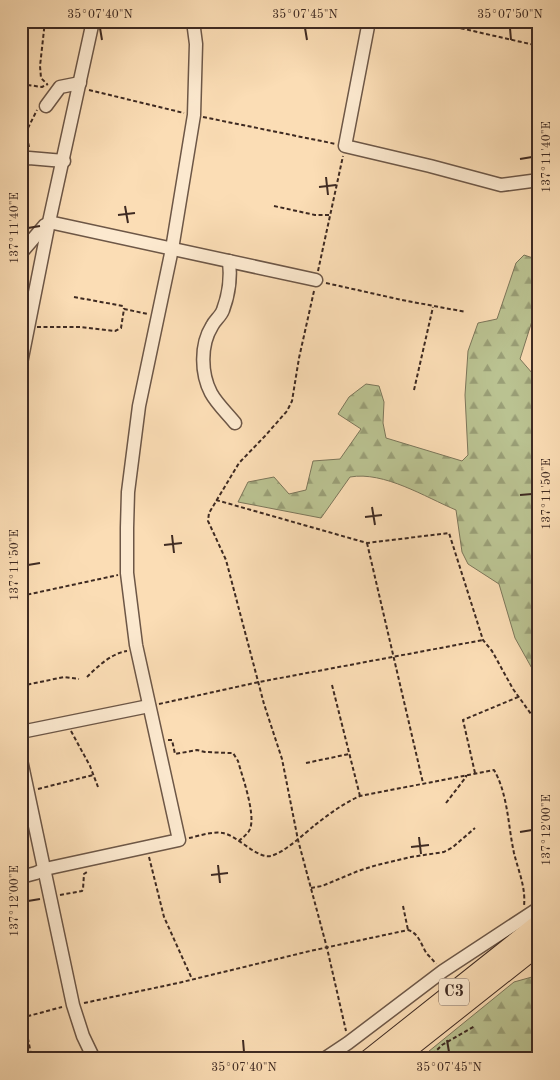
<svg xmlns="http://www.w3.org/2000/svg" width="560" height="1080" viewBox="0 0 560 1080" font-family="'Old Standard TT',serif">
  <defs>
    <pattern id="forest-firs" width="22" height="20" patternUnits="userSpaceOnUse" patternTransform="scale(1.25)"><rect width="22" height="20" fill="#bac291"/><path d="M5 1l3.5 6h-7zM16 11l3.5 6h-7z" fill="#999e76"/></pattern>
  </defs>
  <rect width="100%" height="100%" fill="#fbddb5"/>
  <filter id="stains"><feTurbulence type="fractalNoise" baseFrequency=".004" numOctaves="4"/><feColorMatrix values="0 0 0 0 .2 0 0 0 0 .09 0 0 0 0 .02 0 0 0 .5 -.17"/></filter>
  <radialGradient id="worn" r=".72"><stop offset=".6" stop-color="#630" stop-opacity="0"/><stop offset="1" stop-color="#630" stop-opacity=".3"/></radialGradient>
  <g fill="url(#forest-firs)" stroke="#7c765a">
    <path d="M524,255l15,5v39l-19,60 19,22v300l-24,-43 -16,-54 -31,-20 -6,-12 -6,-42c-31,-13 -72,-39 -106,-33l-29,41 -83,-16 10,-20 26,-5 15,17 17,-4 7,-29 27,-2 21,-30 -23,-15 11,-17 17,-13 13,2 5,16 -1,21 3,15 76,23 6,-6 -3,-60 3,-44 10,-28 19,-4 19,-56z"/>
    <polygon points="539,975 539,1059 427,1059 423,1056 514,982"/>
  </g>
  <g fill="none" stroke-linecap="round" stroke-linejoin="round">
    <g stroke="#6d5747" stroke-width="15">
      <g id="minor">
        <polyline points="369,21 345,146 430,166 501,185 539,180"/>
        <polyline points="46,106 60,87 80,83"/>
        <polyline points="21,159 29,158 64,161"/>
        <polyline points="49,222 316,280"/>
        <polyline points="21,253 45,225 49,224"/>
        <path d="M229,261c2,16 0,33 -6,49 -2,6 -8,10 -11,16 -12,19 -11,48 -1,67 6,11 16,20 24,30"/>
        <polyline points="21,363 49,222 93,21"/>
        <polyline points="21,732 149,706"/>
        <polyline points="21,760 73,1005 83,1036 94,1059"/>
        <polyline points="21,877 36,873 45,869 179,840 136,645 127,573 127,528 128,492 139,406 172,249 194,115 196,44 193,21"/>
        <polyline points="324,1059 348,1043 443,971 539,908"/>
      </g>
    </g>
    <g stroke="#3e2a22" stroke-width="21">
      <g id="highway">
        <polyline points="369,1059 539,924"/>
        <polyline points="395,1059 539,945"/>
      </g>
    </g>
    <g stroke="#3e2a22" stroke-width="2" stroke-dasharray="4 2.5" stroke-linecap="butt">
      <polyline points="45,21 40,66 41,78 47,84"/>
      <polyline points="429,21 539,46"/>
      <polyline points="21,84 42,87 48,84"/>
      <polyline points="89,90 184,113"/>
      <polyline points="203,117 336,144"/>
      <polyline points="29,147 26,132 37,110"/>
      <polyline points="274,206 315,215 330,215"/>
      <polyline points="318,271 343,156"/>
      <polyline points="326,283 402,300 466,312"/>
      <polyline points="314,291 299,358 292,401 287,411 265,436 239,463 209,513 208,521 226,560 264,704 282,759 298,840 327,948 346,1031"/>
      <polyline points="74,297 123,306 124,309"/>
      <polyline points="37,327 80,327 115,331 121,328 124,309 148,314"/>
      <polyline points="536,330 534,339 539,346"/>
      <polyline points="414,390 433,307"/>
      <polyline points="216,500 367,543 449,533 483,640 492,651 513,689 539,725"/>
      <polyline points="367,543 423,783"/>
      <polyline points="21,596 118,575"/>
      <path d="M87,677c11,-11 25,-24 40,-26"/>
      <polyline points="332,685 360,796"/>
      <polyline points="21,686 64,677 79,679"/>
      <polyline points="159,704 259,682 483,640"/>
      <polyline points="71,731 90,766 98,787"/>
      <path d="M168,740h4l3,14 22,-4 8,2 25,1h3l5,8c4,15 18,53 12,68 -2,5 -7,8 -11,12"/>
      <polyline points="306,763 349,754"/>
      <polyline points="475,773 463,720 518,697"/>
      <polyline points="38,789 93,775"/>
      <polyline points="446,803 466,777 466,775"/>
      <path d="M189,838c10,-2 23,-7 34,-5 15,3 34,26 48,23 14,-4 33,-22 44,-31 14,-11 29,-22 45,-29l134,-26c14,24 14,56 20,83 4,17 12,34 10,53"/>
      <polyline points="149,857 164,917 192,979"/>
      <polyline points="311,888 322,886 358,871 377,865 411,857 444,852 453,847 475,828"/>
      <polyline points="60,895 82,891 83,889 84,874 87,872"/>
      <polyline points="403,906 408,930"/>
      <path d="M84,1003l94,-20 132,-32 98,-21c11,3 13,15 19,24 3,3 6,6 9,10"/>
      <polyline points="21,1018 62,1007"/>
      <polyline points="24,1019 32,1059"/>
      <polyline points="428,1059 442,1045 475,1026"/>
    </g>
    <use href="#minor" stroke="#fce9cf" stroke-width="12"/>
    <use href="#highway" stroke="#fbddb5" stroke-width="19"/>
  </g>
  <path fill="none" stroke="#3e2a22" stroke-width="2" d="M100,28l2,12M305,28l2,12M510,28l1,12M520,159l12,-2M326,177l2,18M319,187l17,-2M125,206l3,17M118,215l17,-2M28,228l12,-2M520,495l12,-1M372,507l3,18M365,517l17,-2M172,535l2,18M164,545l18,-2M28,565l12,-2M520,832l12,-2M419,837l2,17M411,847l18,-2M218,865l2,18M211,875l17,-2M28,901l12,-2M243,1040l1,12M447,1040l2,12"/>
  <g text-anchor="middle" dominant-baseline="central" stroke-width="4" stroke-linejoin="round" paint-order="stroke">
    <rect fill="#fce9cf" stroke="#776356" stroke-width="1" x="439" y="978.5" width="30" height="27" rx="4"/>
    <g font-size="16" font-weight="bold" fill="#3e2a22">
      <text x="454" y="992">C3</text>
    </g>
  </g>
  <rect width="560" height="1080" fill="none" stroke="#fbddb5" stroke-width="55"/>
  <rect x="28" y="28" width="504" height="1024" fill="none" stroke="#3e2a22" stroke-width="2"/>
  <g font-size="12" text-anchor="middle" fill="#3e2a22">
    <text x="100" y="18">35°07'40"N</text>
    <text x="305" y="18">35°07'45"N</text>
    <text x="510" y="18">35°07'50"N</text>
    <text transform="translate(546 157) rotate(-90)" y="4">137°11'40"E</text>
    <text transform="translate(14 228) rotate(-90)" y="4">137°11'40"E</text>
    <text transform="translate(546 494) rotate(-90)" y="4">137°11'50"E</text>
    <text transform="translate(14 565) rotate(-90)" y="4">137°11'50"E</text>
    <text transform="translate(546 830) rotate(-90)" y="4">137°12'00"E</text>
    <text transform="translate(14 901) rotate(-90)" y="4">137°12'00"E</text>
    <text x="244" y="1071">35°07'40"N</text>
    <text x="449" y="1071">35°07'45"N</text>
  </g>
  <rect width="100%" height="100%" filter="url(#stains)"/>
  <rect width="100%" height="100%" fill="url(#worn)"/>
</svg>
